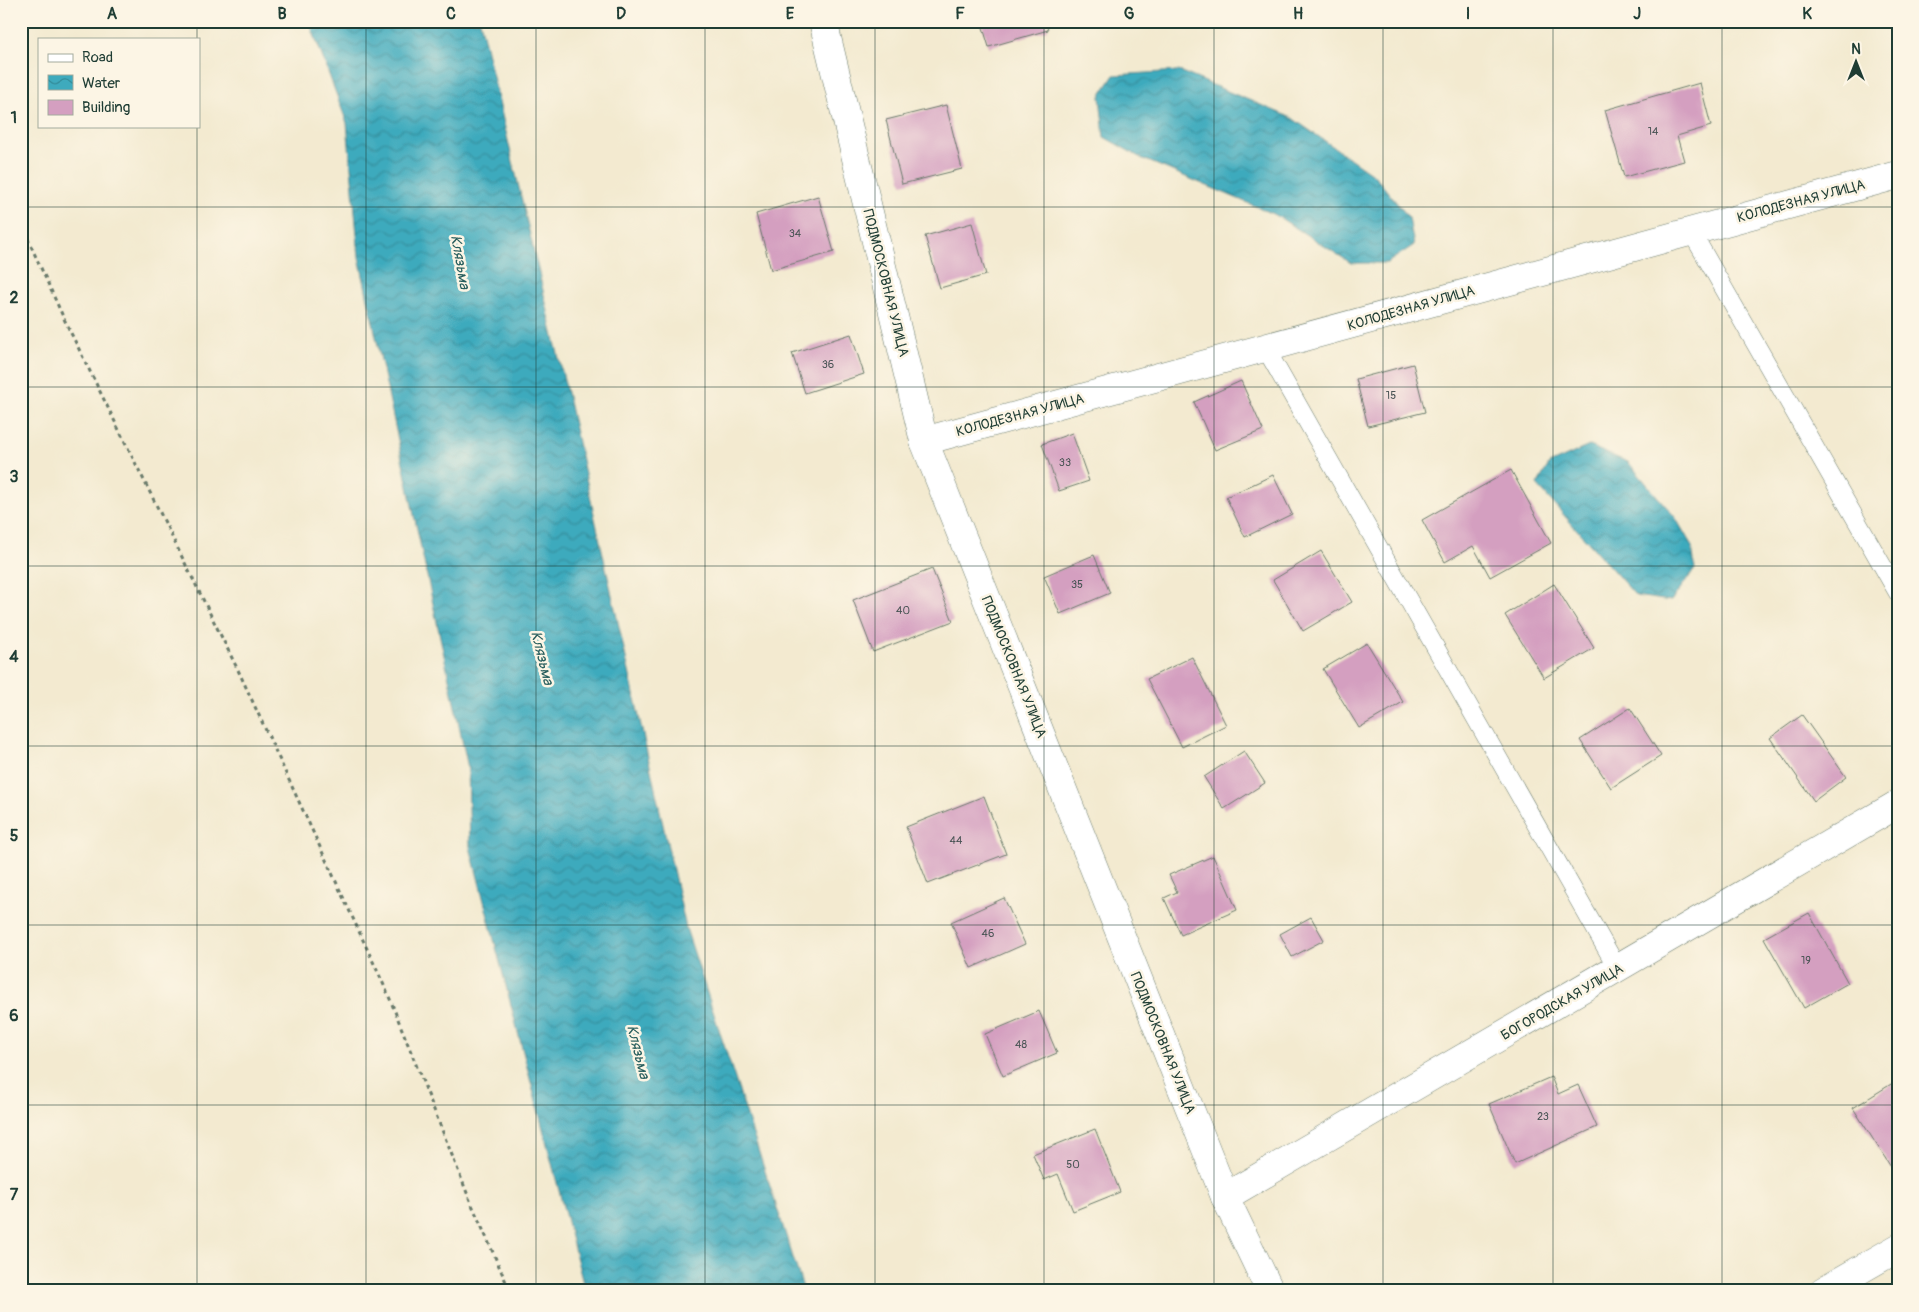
<svg xmlns="http://www.w3.org/2000/svg" width="1919" height="1312" viewBox="0 0 1919 1312" font-family="Pangolin,sans-serif">
  <defs>
    <pattern id="water-waves" width="16" height="10" patternUnits="userSpaceOnUse" patternTransform="scale(1.25)"><rect width="16" height="10" fill="#3eaabd"/><path d="M0 5q4-4 8 0t8 0" fill="none" stroke="#338c9a"/></pattern>
  </defs>
  <rect width="100%" height="100%" fill="#fcf5e5"/>
  <filter id="ink" filterUnits="userSpaceOnUse"><feTurbulence type="fractalNoise" baseFrequency=".02" numOctaves="2"/><feDisplacementMap in="SourceGraphic" scale="10" xChannelSelector="R" yChannelSelector="G"/><feConvolveMatrix kernelMatrix="1 2 1 2 8 2 1 2 1" color-interpolation-filters="sRGB"/></filter>
  <filter id="wash" filterUnits="userSpaceOnUse"><feTurbulence type="fractalNoise" baseFrequency=".0096" numOctaves="4" result="noise"/><feDisplacementMap in="SourceGraphic" scale="20" xChannelSelector="R" yChannelSelector="G"/><feGaussianBlur stdDeviation="1.12" result="paint"/><feColorMatrix in="noise" values="0 0 0 0 0 0 0 0 0 0 0 0 0 0 0 0 0 1.4 0 .05"/><feComposite in="paint" operator="in"/></filter>
  <g filter="url(#wash)">
    <rect width="100%" height="100%" fill="#f3ead0"/>
    <g fill="url(#water-waves)" stroke="#2e7478">
      <polygon points="309,21 480,21 568,397 686,928 804,1291 585,1291 470,847 468,768 359,257 347,123"/>
      <polygon points="1179,71 1292,118 1374,175 1409,218 1414,245 1387,263 1351,263 1274,214 1141,158 1104,137 1100,96 1114,75"/>
      <polygon points="1589,446 1628,462 1675,517 1692,546 1695,569 1671,601 1636,596 1537,485 1549,464"/>
    </g>
    <g id="blocks">
      <g fill="#d49fc0">
        <polygon points="981,21 1046,21 1048,30 989,47"/>
        <polygon points="1700,83 1711,126 1677,136 1684,161 1624,177 1605,110"/>
        <polygon points="946,105 962,169 902,184 886,120"/>
        <polygon points="818,196 834,252 771,270 756,214"/>
        <polygon points="972,223 986,275 940,288 925,236"/>
        <polygon points="851,334 864,374 805,393 792,353"/>
        <polygon points="1413,364 1425,412 1368,426 1356,379"/>
        <polygon points="1241,381 1263,430 1215,450 1194,402"/>
        <polygon points="1072,433 1089,481 1059,491 1042,444"/>
        <polygon points="1511,470 1551,543 1490,577 1473,546 1445,562 1422,520"/>
        <polygon points="1273,475 1292,514 1245,537 1226,497"/>
        <polygon points="1321,551 1352,602 1303,631 1273,580"/>
        <polygon points="1094,555 1110,593 1060,614 1044,576"/>
        <polygon points="932,569 953,621 873,652 853,600"/>
        <polygon points="1554,584 1594,648 1544,678 1505,615"/>
        <polygon points="1367,643 1403,702 1359,728 1323,669"/>
        <polygon points="1192,657 1226,725 1182,747 1147,679"/>
        <polygon points="1630,708 1661,756 1611,788 1580,740"/>
        <polygon points="1802,715 1846,777 1814,801 1770,738"/>
        <polygon points="1244,751 1265,783 1224,809 1204,777"/>
        <polygon points="984,796 1006,854 928,884 906,827"/>
        <polygon points="1213,856 1237,910 1181,935 1164,898 1177,892 1169,875"/>
        <polygon points="1004,898 1025,944 971,968 951,922"/>
        <polygon points="1809,913 1848,983 1804,1008 1764,938"/>
        <polygon points="1311,917 1324,940 1292,957 1280,934"/>
        <polygon points="1039,1011 1057,1053 1003,1076 985,1034"/>
        <polygon points="1551,1077 1558,1094 1578,1085 1597,1127 1515,1164 1489,1104"/>
        <polygon points="1896,1081 1898,1084 1898,1178 1853,1108"/>
        <polygon points="1095,1129 1120,1192 1073,1211 1058,1174 1044,1180 1033,1154"/>
      </g>
    </g>
  </g>
  <g filter="url(#ink)">
    <use href="#blocks" fill-opacity="0" stroke="#697a6b" stroke-width="1"/>
    <g fill="none" stroke-linecap="round" stroke-linejoin="round">
      <g stroke="#697a6b" stroke-width="19">
        <g id="lane">
          <polyline points="1691,231 1898,593"/>
          <polyline points="1266,349 1618,969"/>
        </g>
      </g>
      <g stroke="#697a6b" stroke-width="29">
        <g id="street">
          <polyline points="823,21 924,441 1225,1197 1270,1291"/>
          <polyline points="924,441 1898,175"/>
          <polyline points="1225,1197 1898,804"/>
          <polyline points="1823,1291 1898,1248"/>
        </g>
      </g>
      <polyline stroke="#697a6b" stroke-width="3" stroke-dasharray="4 4" stroke-linecap="butt" points="21,224 65,321 238,670 388,994 469,1198 510,1291"/>
      <use href="#lane" stroke="#fff" stroke-width="18"/>
      <use href="#street" stroke="#fff" stroke-width="28"/>
    </g>
  </g>
  <path fill="none" stroke="#1f3d34" stroke-width="1" stroke-opacity="0.55" d="M197,21v18M366,21v1270M536,21v1270M705,21v1270M875,21v1270M1044,21v1270M1214,21v1270M1383,21v1270M1553,21v1270M1722,21v1270M197,126v1165M21,207h1877M21,387h1877M21,566h1877M21,746h1877M21,925h1877M21,1105h1877"/>
  <g text-anchor="middle" dominant-baseline="central" stroke-width="5" stroke-linejoin="round" paint-order="stroke">
    <g font-size="11" fill="#4c5657">
      <text x="1653" y="131">14</text>
      <text x="795" y="233">34</text>
      <text x="828" y="364">36</text>
      <text x="1391" y="395">15</text>
      <text x="1065" y="462">33</text>
      <text x="1077" y="584">35</text>
      <text x="903" y="610">40</text>
      <text x="956" y="840">44</text>
      <text x="988" y="933">46</text>
      <text x="1806" y="960">19</text>
      <text x="1021" y="1044">48</text>
      <text x="1543" y="1116">23</text>
      <text x="1073" y="1164">50</text>
    </g>
    <g font-size="14" fill="#1f3d34" stroke="#fcf5e5">
      <text transform="translate(1801 201) rotate(-15)">КОЛОДЕЗНАЯ УЛИЦА</text>
      <text transform="translate(886 283) rotate(76)">ПОДМОСКОВНАЯ УЛИЦА</text>
      <text transform="translate(1411 308) rotate(-16)">КОЛОДЕЗНАЯ УЛИЦА</text>
      <text transform="translate(1020 415) rotate(-15)">КОЛОДЕЗНАЯ УЛИЦА</text>
      <text transform="translate(1014 667) rotate(68)">ПОДМОСКОВНАЯ УЛИЦА</text>
      <text transform="translate(1562 1002) rotate(-30)">БОГОРОДСКАЯ УЛИЦА</text>
      <text transform="translate(1163 1043) rotate(68)">ПОДМОСКОВНАЯ УЛИЦА</text>
    </g>
    <g font-size="15" font-style="italic" fill="#285e5d" stroke="#fcf5e5">
      <text transform="translate(460 262) rotate(80)">Клязьма</text>
      <text transform="translate(542 658) rotate(76)">Клязьма</text>
      <text transform="translate(638 1052) rotate(76)">Клязьма</text>
    </g>
  </g>
  <rect width="1919" height="1312" fill="none" stroke="#fcf5e5" stroke-width="55"/>
  <rect x="38" y="38" width="162" height="90" fill="#fcf5e5" stroke="#a4ab9e"/>
  <rect x="48" y="54" width="25" height="8" fill="#ffffff" stroke="#a4ab9e"/>
  <text x="82" y="62" font-size="15" fill="#1f3d34">Road</text>
  <rect x="48" y="75" width="25" height="15" fill="url(#water-waves)" stroke="#a4ab9e"/>
  <text x="82" y="88" font-size="15" fill="#1f3d34">Water</text>
  <rect x="48" y="100" width="25" height="15" fill="#d49fc0" stroke="#a4ab9e"/>
  <text x="82" y="112" font-size="15" fill="#1f3d34">Building</text>
  <g transform="translate(1856 62)" stroke="#fcf5e5" stroke-width="4" paint-order="stroke">
  <path d="M0-4L9 19L0 12L-9 19Z" fill="#1f3d34"/>
  <text y="-8" font-size="14" font-weight="bold" text-anchor="middle" fill="#1f3d34">N</text>
  </g>
  <rect x="28" y="28" width="1864" height="1256" fill="none" stroke="#1f3d34" stroke-width="2"/>
  <g font-size="16" text-anchor="middle" font-weight="bold" fill="#1f3d34">
    <text x="112" y="19">A</text>
    <text x="282" y="19">B</text>
    <text x="451" y="19">C</text>
    <text x="621" y="19">D</text>
    <text x="790" y="19">E</text>
    <text x="960" y="19">F</text>
    <text x="1129" y="19">G</text>
    <text x="1298" y="19">H</text>
    <text x="1468" y="19">I</text>
    <text x="1637" y="19">J</text>
    <text x="1807" y="19">K</text>
    <text x="14" y="123">1</text>
    <text x="14" y="303">2</text>
    <text x="14" y="482">3</text>
    <text x="14" y="662">4</text>
    <text x="14" y="841">5</text>
    <text x="14" y="1021">6</text>
    <text x="14" y="1200">7</text>
  </g>
</svg>
